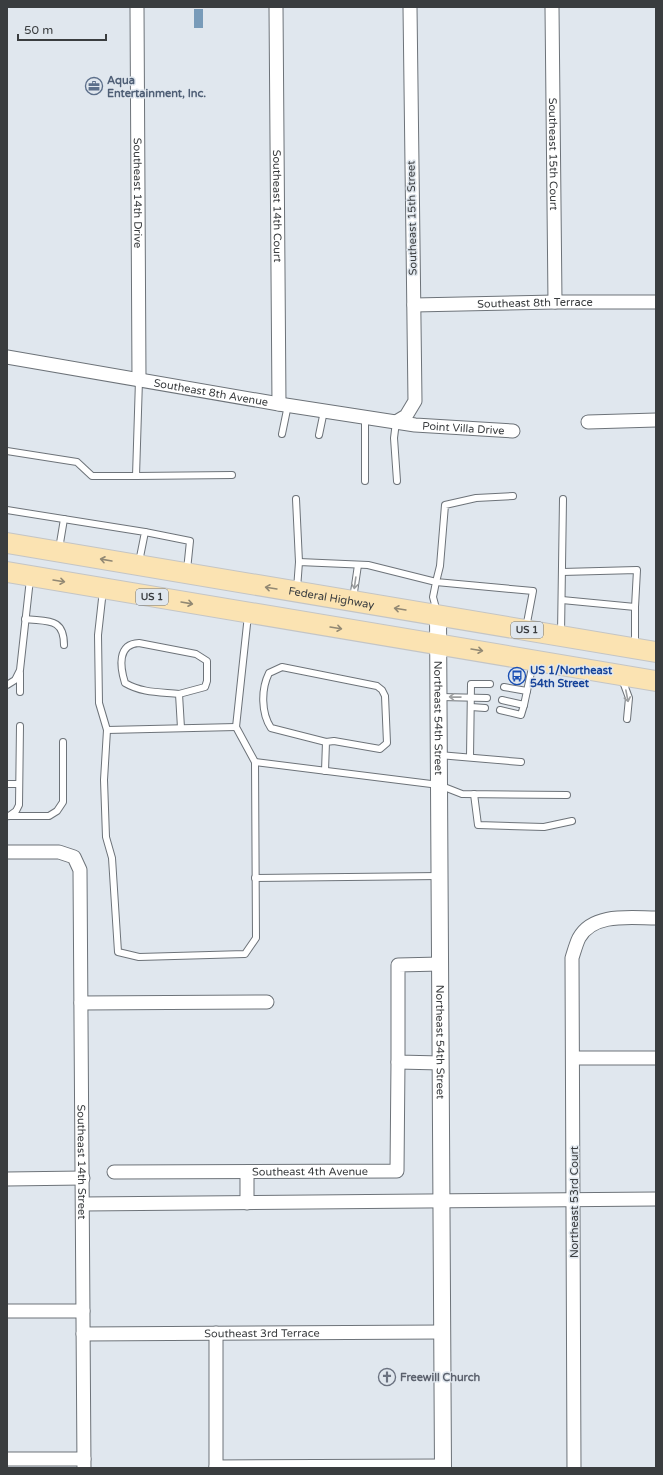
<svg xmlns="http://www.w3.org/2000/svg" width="663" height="1475" viewBox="0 0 663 1475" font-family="'Varela Round',sans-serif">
  <rect width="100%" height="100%" fill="#e0e7ee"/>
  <rect fill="#789bb9" x="194" y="9" width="9" height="19"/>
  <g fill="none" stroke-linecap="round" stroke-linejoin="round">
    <g stroke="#6d7379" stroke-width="8">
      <g id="service">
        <polyline points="365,417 365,481"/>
        <polyline points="396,422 394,438 397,481"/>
        <polyline points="282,434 288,405"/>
        <polyline points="319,435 324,411"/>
        <polyline points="7,451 77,462 92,476 136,476 139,380"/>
        <polyline points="136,476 232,475"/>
        <polyline points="513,496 476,498 445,505 440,566 436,582 533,591 526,628"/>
        <polyline points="296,499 299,562"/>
        <polyline points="7,510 145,532 139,562"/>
        <polyline points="145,532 190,541 187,570"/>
        <polyline points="59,549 64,519"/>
        <polyline points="562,572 637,570 635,607"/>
        <polyline points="297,589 299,562 368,565 436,582 433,597 437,612"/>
        <polyline points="103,590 98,635 99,703 107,730 104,780 106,837 112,858 118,952 139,957 245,954 256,938 255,762 236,727 248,615"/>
        <polyline points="353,599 358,565"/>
        <polyline points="562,600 635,607 635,646"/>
        <path d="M25,619c22,3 39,-2 39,26"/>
        <polyline points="561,634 563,499"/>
        <polyline points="622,679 629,698 627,719"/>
        <polyline points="7,685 15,680 20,670 30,579"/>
        <polyline points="504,687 527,691"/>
        <polyline points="20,692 20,673"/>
        <path d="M179,694c-19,-2 -37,-1 -54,-11 -5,-16 -8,-39 14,-40l57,11 11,7v20l-2,6 -26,7 2,34"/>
        <polyline points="440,697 487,698"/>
        <polyline points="502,700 524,705 533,663"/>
        <polyline points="471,707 485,708"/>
        <polyline points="500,710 521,715 524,705"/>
        <polyline points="107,730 236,727"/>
        <polyline points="439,755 521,762"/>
        <polyline points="470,757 471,684 490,684"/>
        <polyline points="255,762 439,785 462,794 567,795"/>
        <path d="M325,771l1,-29 8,-1 46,8 7,-6 -2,-47 -3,-6 -5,-4 -95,-19 -13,6c-8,16 -8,40 2,55l55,14"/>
        <polyline points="7,784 19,784"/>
        <polyline points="474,794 478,825 544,827 572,821"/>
        <polyline points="9,816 16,811 19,805 20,726"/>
        <polyline points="10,816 49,816 57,811 63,802 63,742"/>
        <polyline points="255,878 440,876"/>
      </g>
    </g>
    <g stroke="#6d7379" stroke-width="15">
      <g id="minor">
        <path id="s1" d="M137,7l2,373"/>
        <path id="s2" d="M276,7l3,397"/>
        <path id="s3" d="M552,7l3,295"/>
        <path id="s4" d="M414,305l141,-3h101"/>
        <path id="s5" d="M7,357l272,47 136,21 98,6"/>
        <polyline points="396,422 406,416 415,401 410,7"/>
        <polyline points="588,422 656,420"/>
        <path id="s6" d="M7,852h52l15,5 6,13 4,598"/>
        <polyline points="440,964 398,965 398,1062 441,1063"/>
        <polyline points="81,1003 267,1002"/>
        <polyline points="573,1058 656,1058"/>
        <path id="s7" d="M114,1172l283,-1 1,-109"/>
        <polyline points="247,1172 247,1203"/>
        <polyline points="7,1179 83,1178"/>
        <polyline points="83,1204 656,1199"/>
        <polyline points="7,1311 83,1311"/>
        <polyline points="216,1333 216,1468"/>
        <path id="s8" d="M83,1334l359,-2"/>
        <polyline points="7,1459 84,1459"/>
        <polyline points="216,1467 443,1466"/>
        <path d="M574,1468l-2,-510c2,-6 4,-14 7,-20 14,-26 53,-20 77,-20"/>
      </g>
    </g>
    <g stroke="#6d7379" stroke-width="18">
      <g id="tertiary">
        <path id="s9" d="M438,616l5,852"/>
      </g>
    </g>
    <g stroke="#c4c5c5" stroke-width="22">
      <g id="primary">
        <path id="s10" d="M7,543l649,109"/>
        <polyline points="7,572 656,681"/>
      </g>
    </g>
    <use href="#service" stroke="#fff" stroke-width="6"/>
    <use href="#minor" stroke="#fff" stroke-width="13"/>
    <use href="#tertiary" stroke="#fff" stroke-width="16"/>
    <use href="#primary" stroke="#fbe3b2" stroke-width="20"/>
  </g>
  <defs><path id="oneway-shaft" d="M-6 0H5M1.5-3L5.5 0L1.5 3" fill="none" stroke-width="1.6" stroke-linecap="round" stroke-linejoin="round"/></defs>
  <g stroke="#918873">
    <use href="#oneway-shaft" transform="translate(106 560) rotate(-170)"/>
    <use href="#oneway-shaft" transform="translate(59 581) rotate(9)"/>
    <use href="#oneway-shaft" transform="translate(271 588) rotate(-171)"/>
    <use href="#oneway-shaft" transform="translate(187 603) rotate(10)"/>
    <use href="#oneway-shaft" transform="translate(400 609) rotate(-171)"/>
    <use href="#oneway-shaft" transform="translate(336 628) rotate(9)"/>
    <use href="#oneway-shaft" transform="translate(477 650) rotate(9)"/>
  </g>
  <g stroke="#9c9e9f">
    <use href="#oneway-shaft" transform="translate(355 583) rotate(98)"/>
    <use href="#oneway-shaft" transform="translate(627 696) rotate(79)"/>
    <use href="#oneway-shaft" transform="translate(455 697) rotate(-179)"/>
  </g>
  <defs>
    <g id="office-ring" transform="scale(0.9)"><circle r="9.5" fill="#e0e7ee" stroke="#5c6f8a" stroke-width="1.5"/><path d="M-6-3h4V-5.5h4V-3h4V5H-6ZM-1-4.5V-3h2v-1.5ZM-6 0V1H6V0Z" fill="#5c6f8a"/></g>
    <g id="bus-ring" transform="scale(0.9)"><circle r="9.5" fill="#e0e7ee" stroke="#1a4fb4" stroke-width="1.5"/><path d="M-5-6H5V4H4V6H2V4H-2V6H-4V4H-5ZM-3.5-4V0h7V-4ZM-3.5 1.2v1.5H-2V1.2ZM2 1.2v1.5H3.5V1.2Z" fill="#1a4fb4"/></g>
    <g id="church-ring" transform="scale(0.9)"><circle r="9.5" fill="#e0e7ee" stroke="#6b7280" stroke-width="1.5"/><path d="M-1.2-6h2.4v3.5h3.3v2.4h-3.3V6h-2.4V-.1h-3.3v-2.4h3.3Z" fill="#6b7280"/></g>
  </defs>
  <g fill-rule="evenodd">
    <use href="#office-ring" x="94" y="86"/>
    <use href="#bus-ring" x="517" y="676"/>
    <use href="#church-ring" x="387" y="1377"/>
  </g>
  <g text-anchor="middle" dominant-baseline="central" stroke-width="3" stroke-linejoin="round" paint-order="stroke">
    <g fill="#e0e7ee" stroke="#6c7074" stroke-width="1">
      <rect x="136" y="589" width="32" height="16" rx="3"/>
      <rect x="511" y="622" width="32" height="16" rx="3"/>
    </g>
    <g font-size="10" font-weight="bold" fill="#3a3d3f">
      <text x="152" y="597">US 1</text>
      <text x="527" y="630">US 1</text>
    </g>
    <g font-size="11" font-weight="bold" fill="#4e5e75" stroke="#e0e7ee" text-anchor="start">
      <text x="107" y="80">Aqua<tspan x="107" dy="13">Entertainment, Inc.</tspan></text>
    </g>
    <g font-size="11" fill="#3a3d3f" stroke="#e0e7ee">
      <text stroke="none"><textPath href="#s3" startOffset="147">Southeast 15th Court</textPath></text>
      <text stroke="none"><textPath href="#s1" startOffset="186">Southeast 14th Drive</textPath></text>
      <text stroke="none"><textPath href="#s2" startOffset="199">Southeast 14th Court</textPath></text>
      <text transform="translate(412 218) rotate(-91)">Southeast 15th Street</text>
      <text stroke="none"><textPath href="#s4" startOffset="121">Southeast 8th Terrace</textPath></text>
      <text stroke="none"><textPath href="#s5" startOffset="207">Southeast 8th Avenue</textPath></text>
      <text stroke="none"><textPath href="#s5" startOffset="462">Point Villa Drive</textPath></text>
      <text stroke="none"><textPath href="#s10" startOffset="329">Federal Highway</textPath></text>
      <text stroke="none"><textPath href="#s9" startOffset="102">Northeast 54th Street</textPath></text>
      <text stroke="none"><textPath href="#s9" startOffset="426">Northeast 54th Street</textPath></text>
      <text stroke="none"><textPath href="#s6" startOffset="374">Southeast 14th Street</textPath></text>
      <text stroke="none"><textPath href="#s7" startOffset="196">Southeast 4th Avenue</textPath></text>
      <text transform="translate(574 1202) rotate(-90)">Northeast 53rd Court</text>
      <text stroke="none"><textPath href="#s8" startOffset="179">Southeast 3rd Terrace</textPath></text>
    </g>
    <g font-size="11" font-weight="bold" fill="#164399" stroke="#e0e7ee" text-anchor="start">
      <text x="530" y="670">US 1/Northeast<tspan x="530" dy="13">54th Street</tspan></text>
    </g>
    <g font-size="11" font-weight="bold" fill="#5b616d" stroke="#e0e7ee" text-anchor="start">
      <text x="400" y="1377">Freewill Church</text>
    </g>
  </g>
  <rect width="663" height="1475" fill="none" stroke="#3a3d3f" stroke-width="16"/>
  <path d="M18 34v6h88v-6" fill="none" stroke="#3a3d3f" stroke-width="2"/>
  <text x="24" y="34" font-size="12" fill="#3a3d3f" stroke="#e0e7ee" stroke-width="3" paint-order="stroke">50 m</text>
</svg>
